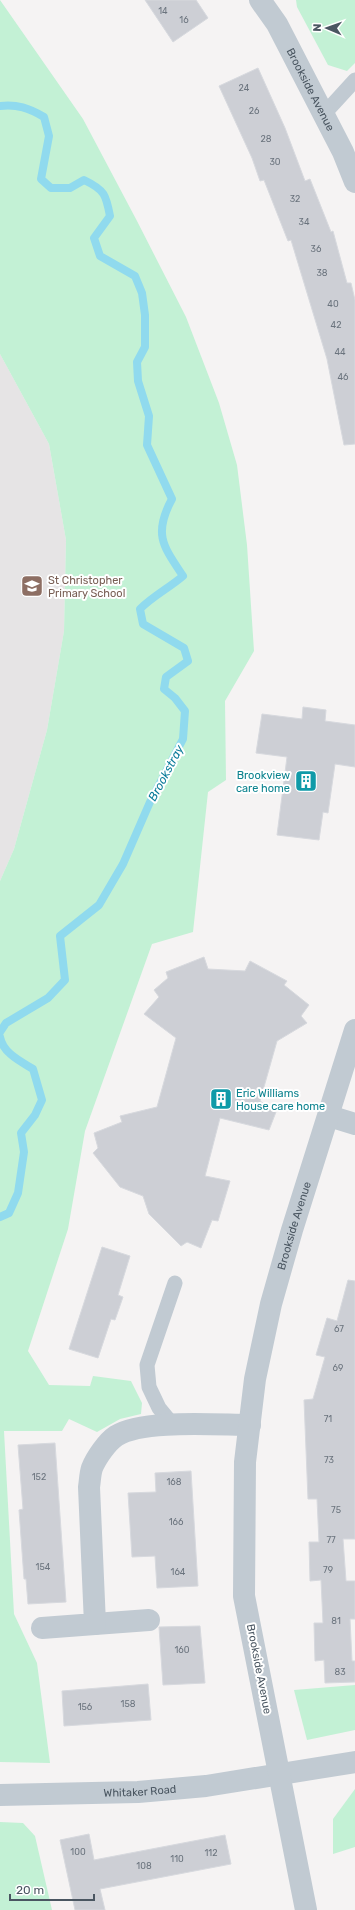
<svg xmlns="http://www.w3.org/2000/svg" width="355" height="1910" viewBox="0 0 355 1910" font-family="Rubik,sans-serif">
  <rect width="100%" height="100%" fill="#f5f3f3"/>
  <polygon fill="#e6e4e5" points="0,354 49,444 66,540 64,631 47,730 14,849 0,881"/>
  <g fill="#c3f1d5">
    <polygon points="0,0 83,119 137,221 186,317 219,403 237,465 247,545 254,651 225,701 226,780 208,792 193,932 152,944 85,1131 68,1229 28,1351 49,1385 90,1386 93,1376 131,1381 142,1403 141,1414 120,1419 97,1432 69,1419 62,1431 4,1431 14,1614 37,1663 50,1763 0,1762 0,881 14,849 47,730 64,631 66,540 49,444 0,354"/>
    <polygon points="296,0 355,0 355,63 347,71 328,65 297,7"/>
    <polygon points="355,1685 355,1730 307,1740 294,1690"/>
    <polygon points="355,1789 355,1847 333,1854 333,1819"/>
    <polygon points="0,1822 23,1823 35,1836 52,1910 0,1910"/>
  </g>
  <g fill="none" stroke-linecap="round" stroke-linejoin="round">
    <g stroke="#90daee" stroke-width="8">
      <path d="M0,106c17,-2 29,2 44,11l5,19 -8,43 10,9h19l14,-8c21,10 22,15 26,36l-16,22 6,18 35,20 7,17 3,22v32l-8,15 1,19 11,35 -2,29 25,54c-19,35 -9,47 11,77 -14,12 -30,20 -43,33l3,15 41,24 4,13 -22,16 -2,12 11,9 10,13 -2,28 -33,63 -27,62 -24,41 -39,31 5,44 -17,18 -42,25 -6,9"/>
      <path d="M0,1037c3,16 20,24 33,32l9,31 -7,15 -14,18 3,19 -6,41 -9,20 -9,4"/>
    </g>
  </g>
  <g fill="#cdcfd5" stroke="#d7d9de">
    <polygon points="145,0 196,0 208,18 173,42"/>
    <polygon points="258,68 285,128 305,181 310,179 331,232 333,231 347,283 351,283 355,300 355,444 344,445 327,359 291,240 288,241 264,180 260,181 252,158 219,86"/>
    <polygon points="303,707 326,710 325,721 355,725 355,767 335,764 328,813 323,812 319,840 277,835 287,757 256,753 262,714 302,719"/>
    <polygon points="204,957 208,969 245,971 250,961 287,981 284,985 309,1005 301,1016 307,1023 277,1041 260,1101 276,1112 269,1130 220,1118 205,1176 230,1181 218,1221 212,1220 201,1248 187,1242 181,1246 149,1214 143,1196 120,1187 93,1153 98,1148 94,1133 122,1122 120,1116 157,1107 176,1038 144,1014 159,997 154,990 168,978 166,972"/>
    <polygon points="102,1247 130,1256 118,1295 123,1297 115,1320 111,1319 98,1358 69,1349"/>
    <polygon points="348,1280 355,1281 355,1539 343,1539 346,1581 355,1581 355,1619 350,1619 352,1661 355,1661 355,1682 325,1683 324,1660 315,1661 314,1623 323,1623 321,1580 310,1581 309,1542 319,1542 317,1499 308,1499 304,1400 313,1399 325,1357 316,1355 327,1318 337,1321"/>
    <polygon points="55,1443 66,1602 28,1604 26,1579 24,1579 19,1510 23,1509 18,1445"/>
    <polygon points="191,1471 198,1586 157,1588 155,1556 132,1557 128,1493 156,1492 155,1473"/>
    <polygon points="200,1626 205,1683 163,1685 159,1627"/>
    <polygon points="148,1684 151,1720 64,1726 62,1691"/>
    <polygon points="89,1834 94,1860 225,1835 231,1864 100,1889 105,1910 75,1910 60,1840"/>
  </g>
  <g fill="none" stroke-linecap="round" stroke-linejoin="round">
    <g stroke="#c1cad2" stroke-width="15">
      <polyline points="324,114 355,80"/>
      <polyline points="173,1425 159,1408 149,1387 147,1365 175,1283"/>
    </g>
    <g stroke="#c1cad2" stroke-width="22">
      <path id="s1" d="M260,0l17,24 66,128 12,30"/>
      <polyline points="329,1116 355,1124"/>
      <polyline points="95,1624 149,1620"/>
      <path d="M42,1628l53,-4 -6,-137c1,-6 1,-13 3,-19 4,-10 15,-26 24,-32 26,-17 102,-11 134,-11"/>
      <path id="s2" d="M0,1795l138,-3 68,-6 149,-24"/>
      <path id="s3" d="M306,1910l-62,-314 1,-134 10,-83 16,-75 21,-74 63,-200"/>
    </g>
  </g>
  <defs>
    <g id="school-square" transform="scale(1.15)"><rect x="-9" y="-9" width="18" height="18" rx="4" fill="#8d6e63" stroke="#fff"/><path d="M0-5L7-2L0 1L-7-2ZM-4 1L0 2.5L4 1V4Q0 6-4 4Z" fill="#fff"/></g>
    <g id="building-square" transform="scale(1.15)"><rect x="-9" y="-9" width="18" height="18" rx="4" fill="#0f9aa8" stroke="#fff"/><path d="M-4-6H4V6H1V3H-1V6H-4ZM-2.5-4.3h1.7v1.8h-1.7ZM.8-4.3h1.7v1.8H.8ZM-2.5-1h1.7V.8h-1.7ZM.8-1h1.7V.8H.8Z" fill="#fff"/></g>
  </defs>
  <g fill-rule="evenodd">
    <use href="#school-square" x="32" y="586"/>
    <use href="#building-square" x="306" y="781"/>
    <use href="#building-square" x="221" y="1099"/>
  </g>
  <g text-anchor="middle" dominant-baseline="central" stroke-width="4" stroke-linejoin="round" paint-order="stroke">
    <g font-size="9" fill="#6b747e">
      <text x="163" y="11">14</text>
      <text x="184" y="20">16</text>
      <text x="244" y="88">24</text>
      <text x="254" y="111">26</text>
      <text x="266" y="139">28</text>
      <text x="275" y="162">30</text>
      <text x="295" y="199">32</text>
      <text x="304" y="222">34</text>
      <text x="316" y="249">36</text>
      <text x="322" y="273">38</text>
      <text x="333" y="304">40</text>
      <text x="336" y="325">42</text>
      <text x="340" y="352">44</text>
      <text x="343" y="377">46</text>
      <text x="339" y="1329">67</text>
      <text x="338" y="1368">69</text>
      <text x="328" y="1419">71</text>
      <text x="329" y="1460">73</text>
      <text x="39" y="1477">152</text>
      <text x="174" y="1482">168</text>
      <text x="336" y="1510">75</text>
      <text x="176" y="1522">166</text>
      <text x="331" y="1540">77</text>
      <text x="43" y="1567">154</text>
      <text x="328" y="1570">79</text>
      <text x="178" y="1572">164</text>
      <text x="336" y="1621">81</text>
      <text x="182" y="1650">160</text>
      <text x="340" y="1672">83</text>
      <text x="128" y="1704">158</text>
      <text x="85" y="1707">156</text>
      <text x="78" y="1852">100</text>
      <text x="211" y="1853">112</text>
      <text x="177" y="1859">110</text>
      <text x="144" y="1866">108</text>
    </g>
    <g font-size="11" fill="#4a5661" stroke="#fff">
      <text stroke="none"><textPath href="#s1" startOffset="103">Brookside Avenue</textPath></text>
      <text stroke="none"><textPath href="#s3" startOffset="696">Brookside Avenue</textPath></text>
      <text transform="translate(259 1669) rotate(79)">Brookside Avenue</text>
      <text stroke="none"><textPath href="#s2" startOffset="140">Whitaker Road</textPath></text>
    </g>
    <g font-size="11" fill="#785e54" stroke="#fff" text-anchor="start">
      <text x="48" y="580">St Christopher<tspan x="48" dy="13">Primary School</tspan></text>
    </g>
    <g font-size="11" fill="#0d838f" stroke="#fff" text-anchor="end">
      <text x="290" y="775">Brookview<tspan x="290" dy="13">care home</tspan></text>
      <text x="236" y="1093" text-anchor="start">Eric Williams<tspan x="236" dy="13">House care home</tspan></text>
    </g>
    <g font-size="12" font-style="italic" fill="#0c7c9b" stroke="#fff">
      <text transform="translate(166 773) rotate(-62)">Brookstray</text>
    </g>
  </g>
  <g transform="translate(327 28) rotate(272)" stroke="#ffffff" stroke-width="3" paint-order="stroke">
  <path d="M0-3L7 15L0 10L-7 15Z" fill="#4a5661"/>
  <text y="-6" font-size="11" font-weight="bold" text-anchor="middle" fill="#4a5661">N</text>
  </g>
  <path d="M10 1894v6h84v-6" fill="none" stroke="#4a5661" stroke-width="2"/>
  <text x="16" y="1894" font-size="12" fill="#4a5661" stroke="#ffffff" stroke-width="3" paint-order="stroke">20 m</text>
</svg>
